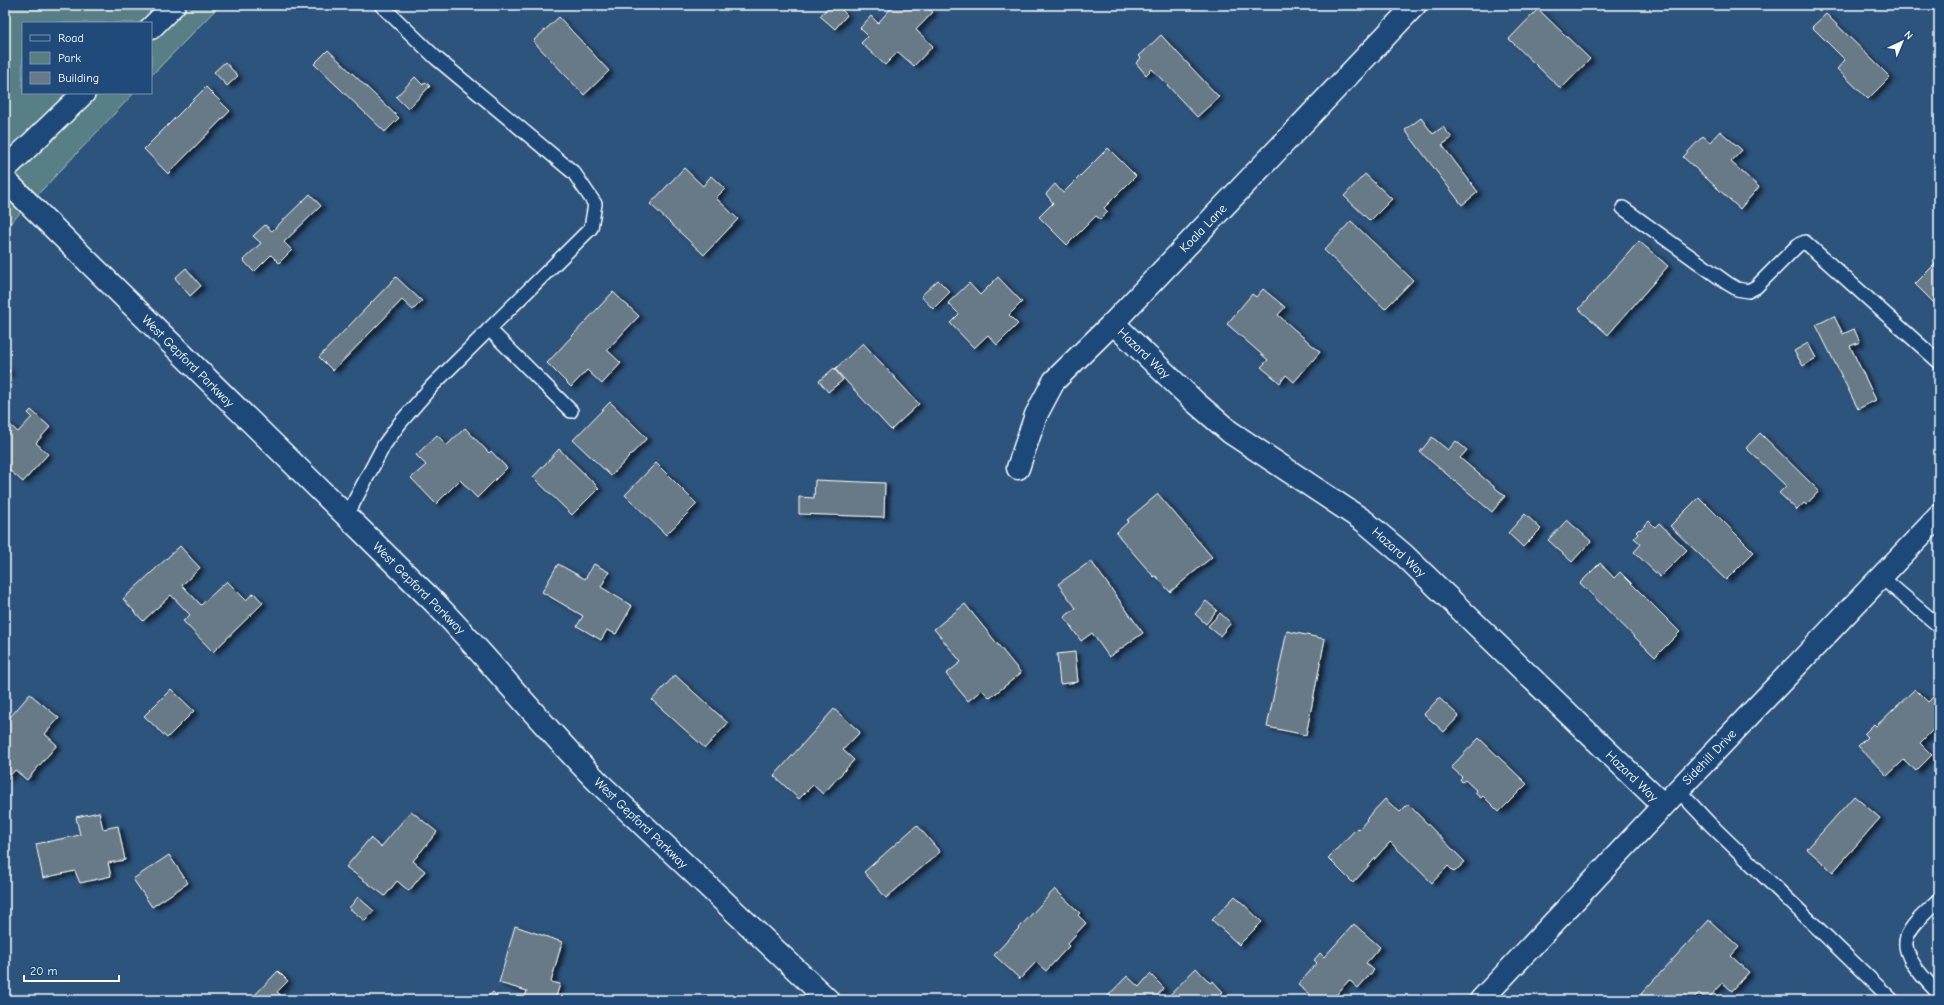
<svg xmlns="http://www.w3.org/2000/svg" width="1944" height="1005" viewBox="0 0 1944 1005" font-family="'Comic Neue',sans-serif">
  <defs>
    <filter id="shadow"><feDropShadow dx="4.5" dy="2.5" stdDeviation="2" flood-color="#0009"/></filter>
  </defs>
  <rect width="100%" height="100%" fill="#2d547d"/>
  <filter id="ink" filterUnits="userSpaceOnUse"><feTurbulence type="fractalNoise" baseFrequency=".025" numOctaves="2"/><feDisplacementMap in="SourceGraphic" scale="8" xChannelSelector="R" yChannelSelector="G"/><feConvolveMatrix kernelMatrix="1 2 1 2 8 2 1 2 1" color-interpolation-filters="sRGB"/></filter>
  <g filter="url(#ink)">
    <polygon fill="#597f85" stroke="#acbfc2" points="5,5 220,5 151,76 151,23 23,23 23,93 134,93 5,229"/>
    <g fill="#677a88" stroke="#fff" filter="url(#shadow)">
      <polygon points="830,5 837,5 847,15 835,29 820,16"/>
      <polygon points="894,5 925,5 933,12 916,30 933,46 914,66 898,52 885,65 861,43 868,36 860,28 871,16 878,23"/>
      <polygon points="1538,9 1590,59 1561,89 1509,39"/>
      <polygon points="1826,14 1890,77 1868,99 1837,69 1845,60 1812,27"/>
      <polygon points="559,17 609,71 584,95 533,41"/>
      <polygon points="1161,35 1219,97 1197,117 1152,69 1146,75 1136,63 1141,58 1139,56"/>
      <polygon points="328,50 399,118 385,132 314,64"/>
      <polygon points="225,62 238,76 227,86 214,72"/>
      <polygon points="415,77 423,85 425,82 430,86 408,109 396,97"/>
      <polygon points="206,87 230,111 168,174 144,149"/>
      <polygon points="1421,118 1433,134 1443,127 1452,138 1442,145 1478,192 1462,205 1405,130"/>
      <polygon points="1720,131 1742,150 1731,162 1759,187 1740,209 1683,157 1703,136 1710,142"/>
      <polygon points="1108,148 1136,176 1104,208 1108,212 1100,219 1096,216 1067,245 1039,217 1053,203 1046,194 1055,184 1063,193"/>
      <polygon points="684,168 703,186 711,176 725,189 716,198 738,219 704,255 650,204"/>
      <polygon points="1365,174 1392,199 1370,221 1344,196"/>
      <polygon points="310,194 321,206 284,242 292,250 279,263 271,255 254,272 243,260 261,243 253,236 265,225 272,231"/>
      <polygon points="1351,221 1413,280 1385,309 1324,250"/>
      <polygon points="1639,241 1668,266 1608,335 1579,309"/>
      <polygon points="1939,260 1939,308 1915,284"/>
      <polygon points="186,268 201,286 190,296 175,278"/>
      <polygon points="396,277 422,301 413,310 402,300 333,371 319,357"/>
      <polygon points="998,277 1022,302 1009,315 1018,324 997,345 988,335 974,348 950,323 959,314 948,303 969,283 980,295"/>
      <polygon points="938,280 950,292 933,309 921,296"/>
      <polygon points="1263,289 1285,307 1278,315 1320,352 1294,382 1286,375 1280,383 1261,367 1268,360 1227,324 1252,294 1256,297"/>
      <polygon points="613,292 639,316 607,350 621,363 602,384 587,370 571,387 547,363"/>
      <polygon points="1834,316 1843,334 1854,329 1860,342 1850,346 1876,400 1858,409 1816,325"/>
      <polygon points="863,343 919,404 891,430 835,369"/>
      <polygon points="1808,343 1816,358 1803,366 1794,351"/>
      <polygon points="5,367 10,371 5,376"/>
      <polygon points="834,368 843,380 828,392 819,381"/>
      <polygon points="610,402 647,438 611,476 573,440"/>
      <polygon points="31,410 50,427 36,443 48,454 23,482 8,469 5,473 5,424 7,422 18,432 32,417 28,413"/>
      <polygon points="465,428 489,453 491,451 507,468 477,498 460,480 436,504 411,478 426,465 416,455 437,435 447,445"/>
      <polygon points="1760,433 1819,491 1806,505 1804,503 1797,510 1779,493 1786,486 1746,448"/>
      <polygon points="1432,437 1448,450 1456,441 1467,450 1460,458 1505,496 1492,512 1420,452"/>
      <polygon points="559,449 599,488 572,515 533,477"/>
      <polygon points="656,463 697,504 666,535 625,495"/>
      <polygon points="815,480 885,483 884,517 799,514 799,497 814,498"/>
      <polygon points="1158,494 1212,557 1170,592 1156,576 1154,577 1116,533 1129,521 1127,520"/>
      <polygon points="1699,497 1754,552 1726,580 1670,526"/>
      <polygon points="1525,514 1541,529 1523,547 1508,533"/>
      <polygon points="1567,520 1591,541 1572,562 1548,540"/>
      <polygon points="1649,521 1655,527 1659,523 1687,550 1660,577 1634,552 1641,544 1634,538 1638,534 1636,532 1639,529 1640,530"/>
      <polygon points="180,546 200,568 182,585 201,605 227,581 246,600 254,593 263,603 213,652 183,621 190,615 171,595 143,621 123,599"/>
      <polygon points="1091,561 1143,633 1109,657 1092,633 1081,641 1064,617 1076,608 1058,584"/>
      <polygon points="1600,563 1614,578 1620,572 1680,632 1655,657 1580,583"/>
      <polygon points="558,564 585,579 594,564 609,572 601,587 632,606 616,634 607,630 601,640 577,626 583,616 542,592"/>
      <polygon points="1206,601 1217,610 1206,624 1195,614"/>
      <polygon points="965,604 1021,673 990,698 982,690 968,701 946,674 961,662 934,629"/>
      <polygon points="1220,613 1231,623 1220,636 1208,626"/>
      <polygon points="1287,631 1325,639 1306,735 1267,727"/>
      <polygon points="1075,652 1078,682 1060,684 1057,654"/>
      <polygon points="675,675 728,723 705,748 652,700"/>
      <polygon points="171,689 194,711 167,738 144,716"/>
      <polygon points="1915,689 1928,702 1937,693 1939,696 1939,724 1920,743 1932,755 1916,771 1904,760 1887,776 1858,746 1867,737 1864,734 1874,724 1876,726"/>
      <polygon points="30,694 59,718 45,734 57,745 27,780 15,770 5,781 5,723"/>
      <polygon points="1439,698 1459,716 1444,732 1424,714"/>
      <polygon points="834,709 860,732 843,750 854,760 823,794 813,785 799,799 774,776"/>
      <polygon points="1479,738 1527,784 1499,812 1483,796 1481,798 1475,793 1477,791 1465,780 1462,782 1460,779 1462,777 1451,767"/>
      <polygon points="1854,796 1880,818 1833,872 1807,849"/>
      <polygon points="1385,799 1400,812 1408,804 1465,862 1454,872 1448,866 1432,883 1390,842 1353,883 1328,858 1357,828 1359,829 1367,820 1366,819"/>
      <polygon points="411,811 437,832 413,861 425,871 409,891 397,881 385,896 346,867 370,838 381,847"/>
      <polygon points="99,812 103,829 118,826 125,860 108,863 111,876 80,883 75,871 43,878 36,844 80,835 76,817"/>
      <polygon points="917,825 940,852 886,898 864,872"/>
      <polygon points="169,855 188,883 152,907 133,879"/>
      <polygon points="1055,889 1080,913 1078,915 1086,923 1067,944 1069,946 1046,971 1036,962 1020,979 994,955"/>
      <polygon points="1235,896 1262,922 1239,945 1212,920"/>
      <polygon points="358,897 374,911 365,921 349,908"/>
      <polygon points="1709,920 1739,947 1731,956 1749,972 1732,991 1723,983 1707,1000 1699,993 1692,1000 1648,1000 1641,994"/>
      <polygon points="1354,924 1380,947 1366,963 1374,970 1358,988 1349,980 1332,1000 1316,1000 1298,985 1317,963 1314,960 1320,953 1324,957"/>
      <polygon points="515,926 562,942 551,982 560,984 555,1000 524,1000 527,991 499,983"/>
      <polygon points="1196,968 1210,983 1213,981 1223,992 1221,993 1228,1000 1165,1000"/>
      <polygon points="278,971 288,981 277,992 285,999 250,1000"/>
      <polygon points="1150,974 1164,988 1153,1000 1104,1000 1127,976 1139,987"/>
      <polygon points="493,992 500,1000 484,1000"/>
    </g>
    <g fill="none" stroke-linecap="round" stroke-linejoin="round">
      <g stroke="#fff" stroke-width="16">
        <g id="service">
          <polyline points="1623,208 1727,283 1737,289 1748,291 1756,287 1798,245 1805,242 1939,362"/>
          <polyline points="489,329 571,411"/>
          <polyline points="346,517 384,445 400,423 432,386 591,228 595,204 574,173 436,58 381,5"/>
          <polyline points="1881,577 1939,626"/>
          <polyline points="1678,790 1710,824 1892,1000"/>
          <path d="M1939,900c-10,10 -27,23 -32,37 -7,19 20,44 32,57"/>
        </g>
      </g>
      <g stroke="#fff" stroke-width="25">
        <g id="minor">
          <polyline points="151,28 174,5"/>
          <polyline points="5,169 84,93"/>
          <path d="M5,180l429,422c57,59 108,124 166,182l228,216"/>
          <polyline points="1113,323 1195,402 1230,432 1364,521 1404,555 1663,805"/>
          <polyline points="1018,468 1036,415 1054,381 1113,323 1415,5"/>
        </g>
      </g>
      <g stroke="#fff" stroke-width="25">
        <polyline id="tertiary" points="1481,1000 1678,790 1939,516"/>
      </g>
      <use href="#service" stroke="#1f4a7a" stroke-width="13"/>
      <use href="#minor" stroke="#1f4a7a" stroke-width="22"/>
      <use href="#tertiary" stroke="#1f4a7a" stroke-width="22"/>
    </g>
  </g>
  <g text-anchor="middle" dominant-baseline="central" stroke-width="3.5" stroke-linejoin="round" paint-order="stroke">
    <g font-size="13" fill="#fff" stroke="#1f4a7a">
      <text transform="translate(1203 228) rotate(-46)">Koala Lane</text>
      <text transform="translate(1144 353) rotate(44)">Hazard Way</text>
      <text transform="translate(188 361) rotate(45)">West Gepford Parkway</text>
      <text transform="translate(1399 552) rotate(42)">Hazard Way</text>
      <text transform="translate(419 588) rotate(45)">West Gepford Parkway</text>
      <text transform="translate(1709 757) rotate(-46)">Sidehill Drive</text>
      <text transform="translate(1632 776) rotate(44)">Hazard Way</text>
      <text transform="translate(641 823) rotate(44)">West Gepford Parkway</text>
    </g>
  </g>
  <rect width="1944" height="1005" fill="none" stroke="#1f4a7a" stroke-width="20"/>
  <rect x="10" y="10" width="1924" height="985" fill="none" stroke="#fff" stroke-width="1.5" filter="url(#ink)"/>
  <rect x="22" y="22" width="130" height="72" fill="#1f4a7a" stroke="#7992af"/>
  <rect x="30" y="35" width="20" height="6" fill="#1f4a7a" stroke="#7992af"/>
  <text x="58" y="42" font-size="12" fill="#ffffff">Road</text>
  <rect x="30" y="52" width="20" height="12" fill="#597f85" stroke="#7992af"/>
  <text x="58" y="62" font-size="12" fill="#ffffff">Park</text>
  <rect x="30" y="72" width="20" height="12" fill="#677a88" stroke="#7992af"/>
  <text x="58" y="82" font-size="12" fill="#ffffff">Building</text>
  <g transform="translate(1902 42) rotate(44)" stroke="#1f4a7a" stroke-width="3" paint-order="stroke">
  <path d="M0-3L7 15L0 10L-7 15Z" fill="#ffffff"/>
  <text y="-6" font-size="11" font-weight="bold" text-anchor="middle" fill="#ffffff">N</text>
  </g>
  <path d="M24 975v6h95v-6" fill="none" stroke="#ffffff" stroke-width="2"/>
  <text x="30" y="975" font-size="12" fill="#ffffff" stroke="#1f4a7a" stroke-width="3" paint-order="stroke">20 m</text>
</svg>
